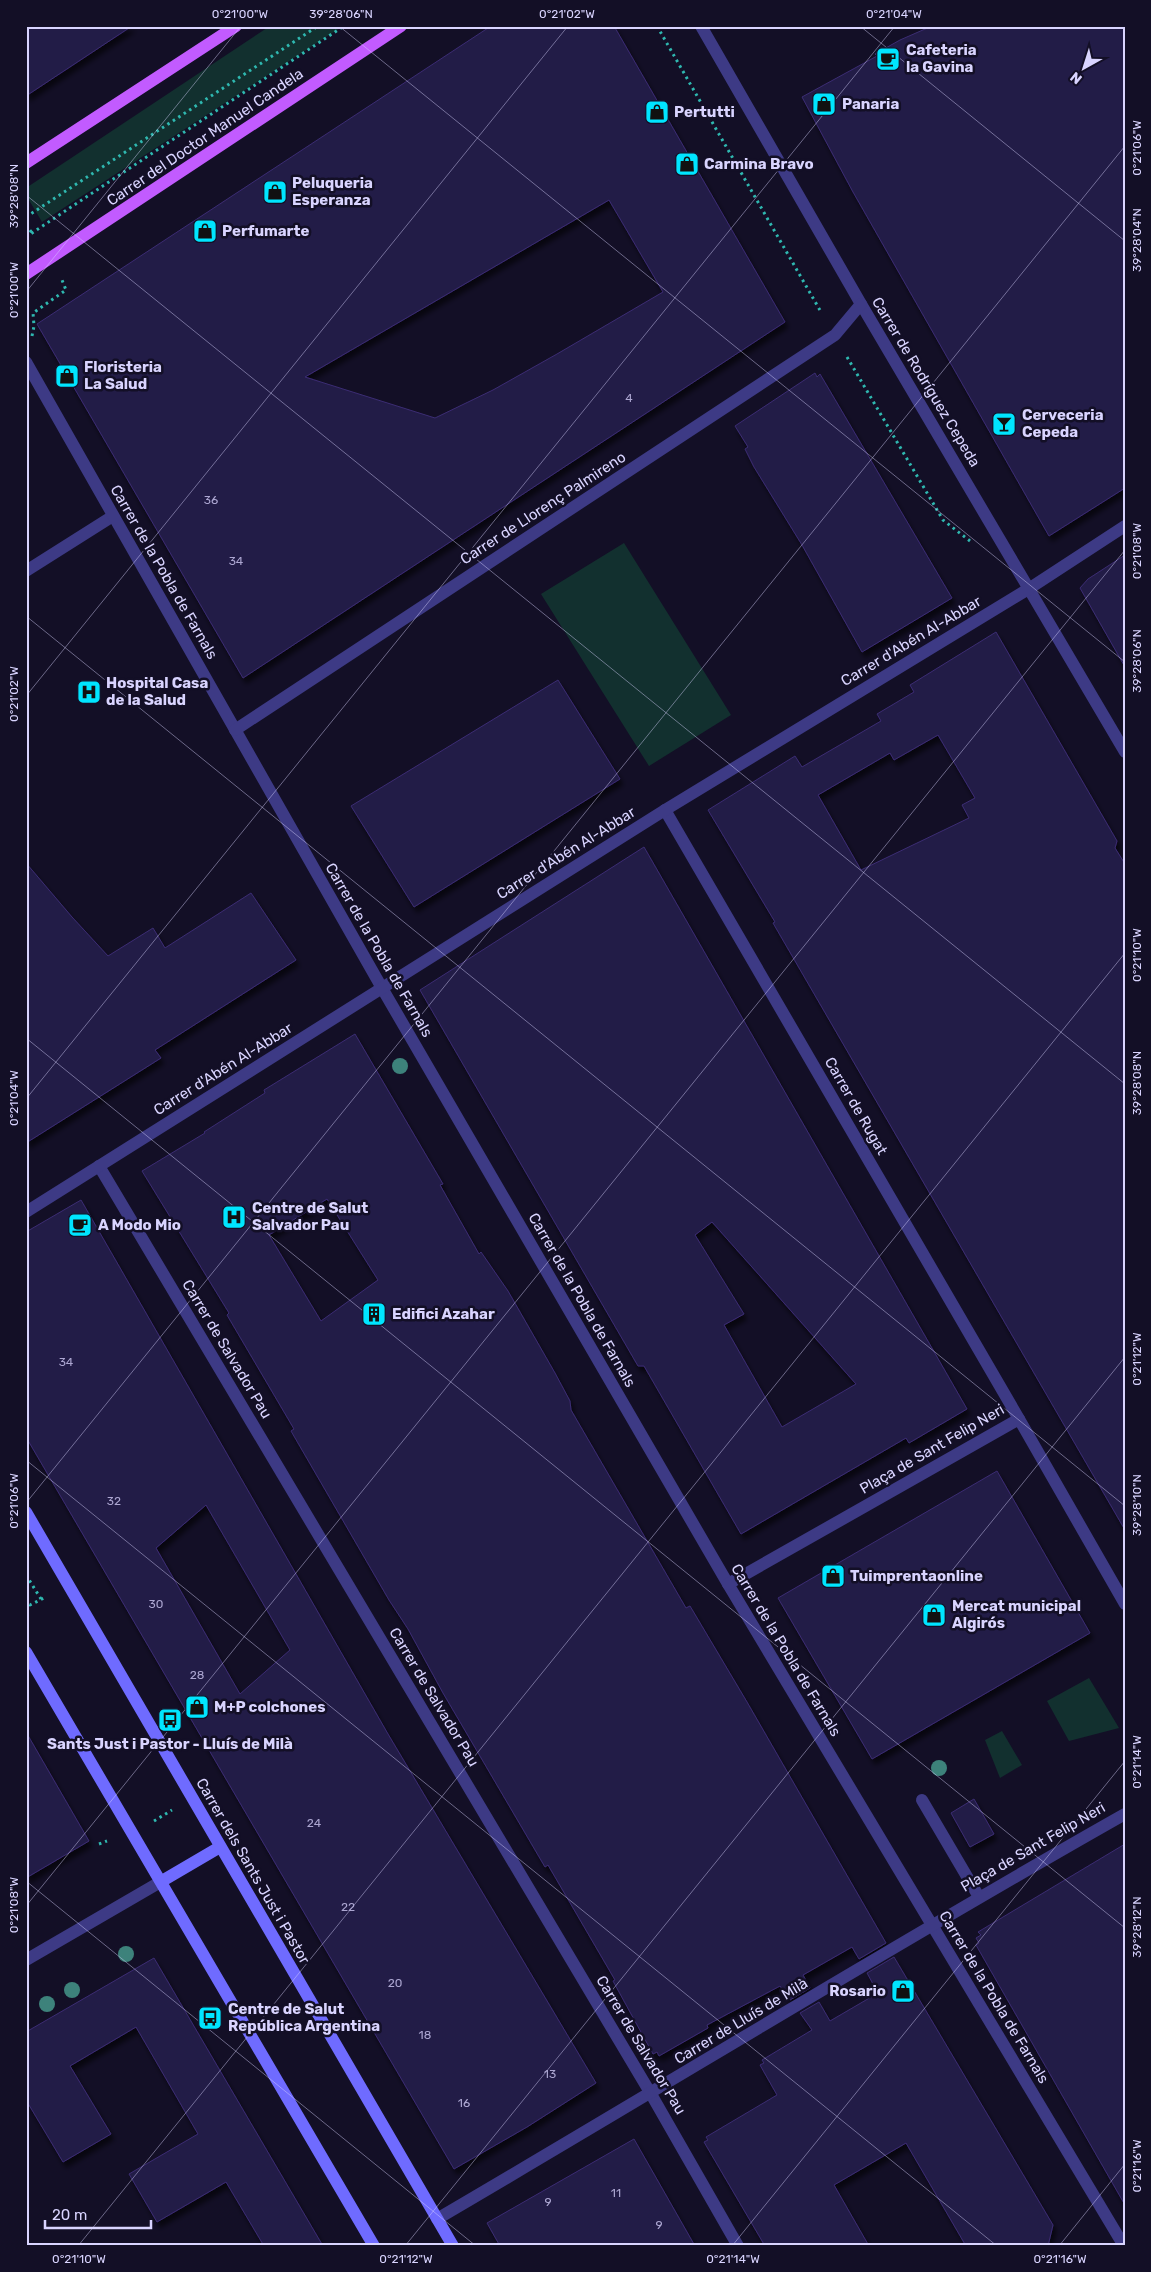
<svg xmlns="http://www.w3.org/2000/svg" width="1151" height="2272" viewBox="0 0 1151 2272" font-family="Rubik,sans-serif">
  <defs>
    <filter id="shadow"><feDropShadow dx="3" dy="5.5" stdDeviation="2.5" flood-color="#0009"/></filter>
  </defs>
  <rect width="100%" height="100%" fill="#130f26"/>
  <g fill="#12302f">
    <polygon points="270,26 343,26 42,222 26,195 26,188"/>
    <polygon points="624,543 731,715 649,766 541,594"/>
    <polygon points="1089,1678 1119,1728 1069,1741 1047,1701"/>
    <polygon points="1002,1731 1022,1765 1000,1778 985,1740"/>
  </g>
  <g fill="#241b47" stroke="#3b2d73" fill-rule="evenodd" filter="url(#shadow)">
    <polygon points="26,26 132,26 26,96"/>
    <path d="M491,26h123l171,296 -542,356 -206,-354zM609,200l54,92 -106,62 -64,36 -58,28 -130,-41z"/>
    <polygon points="932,26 1125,26 1125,488 1049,536 853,192 802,97 877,56 875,54 900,40"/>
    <polygon points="815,373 817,377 820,374 952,598 862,652 802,545 754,467 745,449 748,447 735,426"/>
    <polygon points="1125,555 1125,667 1080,588 1088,579"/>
    <path d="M996,632l121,209 -2,7 10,16v666l-352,-607 2,-1 -67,-112 87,-54 7,11 79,-46 -4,-7 37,-22 -4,-7zM938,735l37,63 -13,7 7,13 -108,52 -43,-75 72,-42 4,7z"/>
    <polygon points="558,680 620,779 414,907 351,806"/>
    <path d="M644,847l323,562 -58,34 -3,-5 -165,96 -97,-168h-6l-218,-376zM712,1222l144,162 -74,43 -58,-102 20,-11 -49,-79z"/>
    <polygon points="26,863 72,917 108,956 153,928 165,948 251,893 296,960 155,1050 161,1058 26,1143"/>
    <path d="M355,1034l88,150 -3,1 39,69 2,-2 27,39 47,82 15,28 1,9 115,198 4,-2 57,96 139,241 -27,16 -7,-12 -49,28 7,13 -20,12 -10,-14 -73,39 1,3 -49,28 -2,-4 -4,2 -40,-73 2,-1 -67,-115 -3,2 -102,-174 -35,-64 -19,-29 -98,-169 3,-2 -67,-114 2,-2 -87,-142 63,-38 -1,-1 61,-39 -1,-3zM327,1199l51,81 -57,41 -52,-86z"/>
    <path d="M81,1200l307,534 208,349 -69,44 -73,42 -428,-732v-205zM206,1505l84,145 -50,44 -84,-146z"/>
    <polygon points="997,1471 1090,1633 872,1759 778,1598"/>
    <polygon points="26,1732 89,1841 26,1878"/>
    <polygon points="974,1799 994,1834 970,1847 951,1813"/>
    <polygon points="1125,1844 1125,2205 976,1945 979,1943 976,1938 981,1935 978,1932"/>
    <polygon points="894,1957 1053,2225 1048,2246 966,2246 906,2143 834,2185 869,2246 765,2246 704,2142 708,2140 706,2137 777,2095 760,2065 764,2063 762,2060 812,2030 800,2013 819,2002 830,2021 878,1993 867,1973"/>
    <polygon points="154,1958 222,2074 323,2246 264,2246 226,2182 157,2222 129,2174 198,2134 136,2027 70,2066 111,2134 63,2162 26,2100 26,2032"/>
    <polygon points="634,2139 695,2246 500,2246 487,2223"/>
  </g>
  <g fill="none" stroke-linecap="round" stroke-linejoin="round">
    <g stroke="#2fb8b0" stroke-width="3" stroke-dasharray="2.5 4" stroke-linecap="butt">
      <polyline points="657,26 821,312"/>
      <polyline points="26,217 318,26"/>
      <polyline points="26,225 32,233"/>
      <polyline points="26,237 344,26"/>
      <polyline points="32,336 34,326 33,313 66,290 62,280"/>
      <polyline points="847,357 943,520 970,541"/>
      <polyline points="26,1575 41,1599"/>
      <polyline points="26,1599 30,1605 46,1597"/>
      <polyline points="154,1821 172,1810"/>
      <polyline points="99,1844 107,1841"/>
    </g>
    <g stroke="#3d3a85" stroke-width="12">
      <polyline points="26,571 113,516"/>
      <polyline points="922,1800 979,1897"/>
    </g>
    <g stroke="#3d3a85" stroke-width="12">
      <polyline points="701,26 861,304 1125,752"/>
      <polyline points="26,362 382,988 728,1584 1124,2246"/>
      <polyline points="235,730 835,335 861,304"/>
      <polyline points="665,810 1019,1419"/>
      <polyline points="99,1166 651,2094 738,2246"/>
      <polyline points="26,1212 665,810 1030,588 1125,526"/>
      <polyline points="728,1584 1019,1419 1125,1604"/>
      <polyline points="26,1960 162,1881"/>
      <path d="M437,2219c229,-134 456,-274 688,-405"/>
    </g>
    <g stroke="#6f6bff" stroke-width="12">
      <polyline points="26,1512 453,2246"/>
      <polyline points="26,1652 374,2246"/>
      <polyline points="162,1881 220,1847"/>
    </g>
    <g stroke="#c25bff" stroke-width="12">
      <polyline points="26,163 236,26"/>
      <polyline points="26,274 401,26"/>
    </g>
  </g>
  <g fill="#3d827b">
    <circle cx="400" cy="1066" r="8"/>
    <circle cx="939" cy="1768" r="8"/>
    <circle cx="126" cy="1954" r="8"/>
    <circle cx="72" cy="1990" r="8"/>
    <circle cx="47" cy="2004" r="8"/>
  </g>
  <path fill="none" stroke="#d9d4ff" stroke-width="1" stroke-opacity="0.45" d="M339,26l786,636M860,26l265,215M26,195l1099,889M26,292l215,-266M26,616l1099,890M26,696l542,-670M26,1038l1099,890M26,1099l869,-1073M26,1460l971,786M26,1503l1099,-1357M26,1881l450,365M26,1906l1099,-1356M78,2246l1047,-1293M405,2246l720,-889M732,2246l393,-485M1059,2246l66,-82"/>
  <defs>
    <g id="cafe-square" transform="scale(1.25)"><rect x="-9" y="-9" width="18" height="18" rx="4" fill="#00e5ff" stroke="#130f26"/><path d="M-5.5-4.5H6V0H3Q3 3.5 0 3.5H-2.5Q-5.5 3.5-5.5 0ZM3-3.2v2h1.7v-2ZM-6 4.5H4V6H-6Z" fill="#111"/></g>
    <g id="shop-square" transform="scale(1.25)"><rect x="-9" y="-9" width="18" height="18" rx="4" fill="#00e5ff" stroke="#130f26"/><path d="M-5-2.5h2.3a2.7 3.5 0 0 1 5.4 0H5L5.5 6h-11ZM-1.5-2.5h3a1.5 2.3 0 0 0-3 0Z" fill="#111"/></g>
    <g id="bar-square" transform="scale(1.25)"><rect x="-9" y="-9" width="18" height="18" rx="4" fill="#00e5ff" stroke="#130f26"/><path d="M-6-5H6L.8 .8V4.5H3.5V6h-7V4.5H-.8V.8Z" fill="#111"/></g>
    <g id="hospital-square" transform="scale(1.25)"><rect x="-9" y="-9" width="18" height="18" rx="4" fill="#00e5ff" stroke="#130f26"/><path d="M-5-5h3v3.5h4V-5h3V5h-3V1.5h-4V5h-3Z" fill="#111"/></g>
    <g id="building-square" transform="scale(1.25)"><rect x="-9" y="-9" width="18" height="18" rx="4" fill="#00e5ff" stroke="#130f26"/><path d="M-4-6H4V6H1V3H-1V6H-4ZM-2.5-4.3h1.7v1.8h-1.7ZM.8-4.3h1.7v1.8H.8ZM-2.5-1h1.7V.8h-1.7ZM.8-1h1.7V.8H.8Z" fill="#111"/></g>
    <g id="bus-square" transform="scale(1.25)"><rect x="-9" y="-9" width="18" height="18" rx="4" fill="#00e5ff" stroke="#130f26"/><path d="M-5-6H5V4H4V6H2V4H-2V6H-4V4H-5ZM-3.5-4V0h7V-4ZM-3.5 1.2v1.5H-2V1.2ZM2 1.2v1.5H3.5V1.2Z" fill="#111"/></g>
  </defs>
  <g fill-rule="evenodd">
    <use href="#cafe-square" x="888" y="59"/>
    <use href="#shop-square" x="824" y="104"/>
    <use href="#shop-square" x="657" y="112"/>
    <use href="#shop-square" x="687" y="164"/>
    <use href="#shop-square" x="275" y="192"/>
    <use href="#shop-square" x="205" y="231"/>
    <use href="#shop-square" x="67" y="376"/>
    <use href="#bar-square" x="1004" y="424"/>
    <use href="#hospital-square" x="89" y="692"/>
    <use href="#hospital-square" x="234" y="1217"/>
    <use href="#cafe-square" x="80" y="1225"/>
    <use href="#building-square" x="374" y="1314"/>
    <use href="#shop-square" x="833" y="1576"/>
    <use href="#shop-square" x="934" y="1615"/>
    <use href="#shop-square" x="197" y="1707"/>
    <use href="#bus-square" x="170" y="1720"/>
    <use href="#shop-square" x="903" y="1991"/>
    <use href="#bus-square" x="210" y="2018"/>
  </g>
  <g text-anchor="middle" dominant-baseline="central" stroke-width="5" stroke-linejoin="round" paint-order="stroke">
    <g font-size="12" fill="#aca6d1">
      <text x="629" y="398">4</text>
      <text x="211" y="500">36</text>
      <text x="236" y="561">34</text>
      <text x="66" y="1362">34</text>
      <text x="114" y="1501">32</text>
      <text x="156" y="1604">30</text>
      <text x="197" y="1675">28</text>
      <text x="314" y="1823">24</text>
      <text x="348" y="1907">22</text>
      <text x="395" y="1983">20</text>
      <text x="425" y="2035">18</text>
      <text x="550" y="2074">13</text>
      <text x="464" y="2103">16</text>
      <text x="616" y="2193">11</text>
      <text x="548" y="2202">9</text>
      <text x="659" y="2225">9</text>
    </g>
    <g font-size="15" font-weight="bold" fill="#d9d4ff" stroke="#130f26" text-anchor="start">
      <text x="906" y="50">Cafeteria<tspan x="906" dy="17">la Gavina</tspan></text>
      <text x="842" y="104">Panaria</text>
      <text x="674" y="112">Pertutti</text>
      <text x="704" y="164">Carmina Bravo</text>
      <text x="292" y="183">Peluqueria<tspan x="292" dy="17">Esperanza</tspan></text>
      <text x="222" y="231">Perfumarte</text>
      <text x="84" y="367">Floristeria<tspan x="84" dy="17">La Salud</tspan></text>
      <text x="1022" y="415">Cerveceria<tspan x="1022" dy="17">Cepeda</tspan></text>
      <text x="106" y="683">Hospital Casa<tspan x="106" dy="17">de la Salud</tspan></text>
      <text x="252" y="1208">Centre de Salut<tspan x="252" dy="17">Salvador Pau</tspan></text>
      <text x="98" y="1225">A Modo Mio</text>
      <text x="392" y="1314">Edifici Azahar</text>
      <text x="850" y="1576">Tuimprentaonline</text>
      <text x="952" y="1606">Mercat municipal<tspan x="952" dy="17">Algirós</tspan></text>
      <text x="214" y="1707">M+P colchones</text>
      <text x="170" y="1744" text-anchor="middle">Sants Just i Pastor - Lluís de Milà</text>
      <text x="886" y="1991" text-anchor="end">Rosario</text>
      <text x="228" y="2009">Centre de Salut<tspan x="228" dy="17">República Argentina</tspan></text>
    </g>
    <g font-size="15" fill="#d9d4ff" stroke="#130f26">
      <text transform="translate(205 137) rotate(-34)">Carrer del Doctor Manuel Candela</text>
      <text transform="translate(926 382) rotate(59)">Carrer de Rodríguez Cepeda</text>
      <text transform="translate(543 508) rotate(-33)">Carrer de Llorenç Palmireno</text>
      <text transform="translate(164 572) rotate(60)">Carrer de la Pobla de Farnals</text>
      <text transform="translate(911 641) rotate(-31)">Carrer d'Abén Al-Abbar</text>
      <text transform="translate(566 853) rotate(-32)">Carrer d'Abén Al-Abbar</text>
      <text transform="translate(379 950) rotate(60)">Carrer de la Pobla de Farnals</text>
      <text transform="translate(223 1069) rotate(-32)">Carrer d'Abén Al-Abbar</text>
      <text transform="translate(856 1106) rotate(60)">Carrer de Rugat</text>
      <text transform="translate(582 1300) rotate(60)">Carrer de la Pobla de Farnals</text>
      <text transform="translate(227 1349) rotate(59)">Carrer de Salvador Pau</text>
      <text transform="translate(932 1449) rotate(-30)">Plaça de Sant Felip Neri</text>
      <text transform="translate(786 1650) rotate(59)">Carrer de la Pobla de Farnals</text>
      <text transform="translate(434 1697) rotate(59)">Carrer de Salvador Pau</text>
      <text transform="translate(1033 1847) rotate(-30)">Plaça de Sant Felip Neri</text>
      <text transform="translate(253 1871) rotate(60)">Carrer dels Sants Just i Pastor</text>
      <text transform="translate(994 1997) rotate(59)">Carrer de la Pobla de Farnals</text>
      <text transform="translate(741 2021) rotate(-31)">Carrer de Lluís de Milà</text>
      <text transform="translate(641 2045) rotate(59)">Carrer de Salvador Pau</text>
    </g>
  </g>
  <rect width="1151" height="2272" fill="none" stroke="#130f26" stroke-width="55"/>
  <g transform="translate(1084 68) rotate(219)" stroke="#130f26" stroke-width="4" paint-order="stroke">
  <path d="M0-4L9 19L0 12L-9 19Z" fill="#d9d4ff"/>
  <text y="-8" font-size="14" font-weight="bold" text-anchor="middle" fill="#d9d4ff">N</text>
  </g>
  <path d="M45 2220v8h106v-8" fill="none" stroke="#d9d4ff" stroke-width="2.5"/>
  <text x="52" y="2220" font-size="15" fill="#d9d4ff" stroke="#130f26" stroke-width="4" paint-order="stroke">20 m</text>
  <rect x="28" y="28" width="1096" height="2216" fill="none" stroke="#d9d4ff" stroke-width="2"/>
  <g font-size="12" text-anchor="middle" fill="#d9d4ff">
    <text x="240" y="18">0°21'00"W</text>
    <text x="341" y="18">39°28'06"N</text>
    <text x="567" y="18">0°21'02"W</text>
    <text x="894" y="18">0°21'04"W</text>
    <text transform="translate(1137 148) rotate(-90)" y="4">0°21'06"W</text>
    <text transform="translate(14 196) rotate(-90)" y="4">39°28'08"N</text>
    <text transform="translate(1137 240) rotate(-90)" y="4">39°28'04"N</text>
    <text transform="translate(14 290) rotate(-90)" y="4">0°21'00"W</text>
    <text transform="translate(1137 551) rotate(-90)" y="4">0°21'08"W</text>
    <text transform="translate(1137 661) rotate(-90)" y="4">39°28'06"N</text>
    <text transform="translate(14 694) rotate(-90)" y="4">0°21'02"W</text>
    <text transform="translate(1137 955) rotate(-90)" y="4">0°21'10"W</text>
    <text transform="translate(1137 1083) rotate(-90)" y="4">39°28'08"N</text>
    <text transform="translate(14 1098) rotate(-90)" y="4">0°21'04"W</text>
    <text transform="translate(1137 1359) rotate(-90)" y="4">0°21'12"W</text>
    <text transform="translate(14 1501) rotate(-90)" y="4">0°21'06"W</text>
    <text transform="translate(1137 1505) rotate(-90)" y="4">39°28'10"N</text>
    <text transform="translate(1137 1762) rotate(-90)" y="4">0°21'14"W</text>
    <text transform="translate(14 1905) rotate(-90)" y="4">0°21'08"W</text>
    <text transform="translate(1137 1927) rotate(-90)" y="4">39°28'12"N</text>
    <text transform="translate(1137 2166) rotate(-90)" y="4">0°21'16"W</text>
    <text x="79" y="2263">0°21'10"W</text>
    <text x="406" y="2263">0°21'12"W</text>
    <text x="733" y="2263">0°21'14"W</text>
    <text x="1060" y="2263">0°21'16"W</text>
  </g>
</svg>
